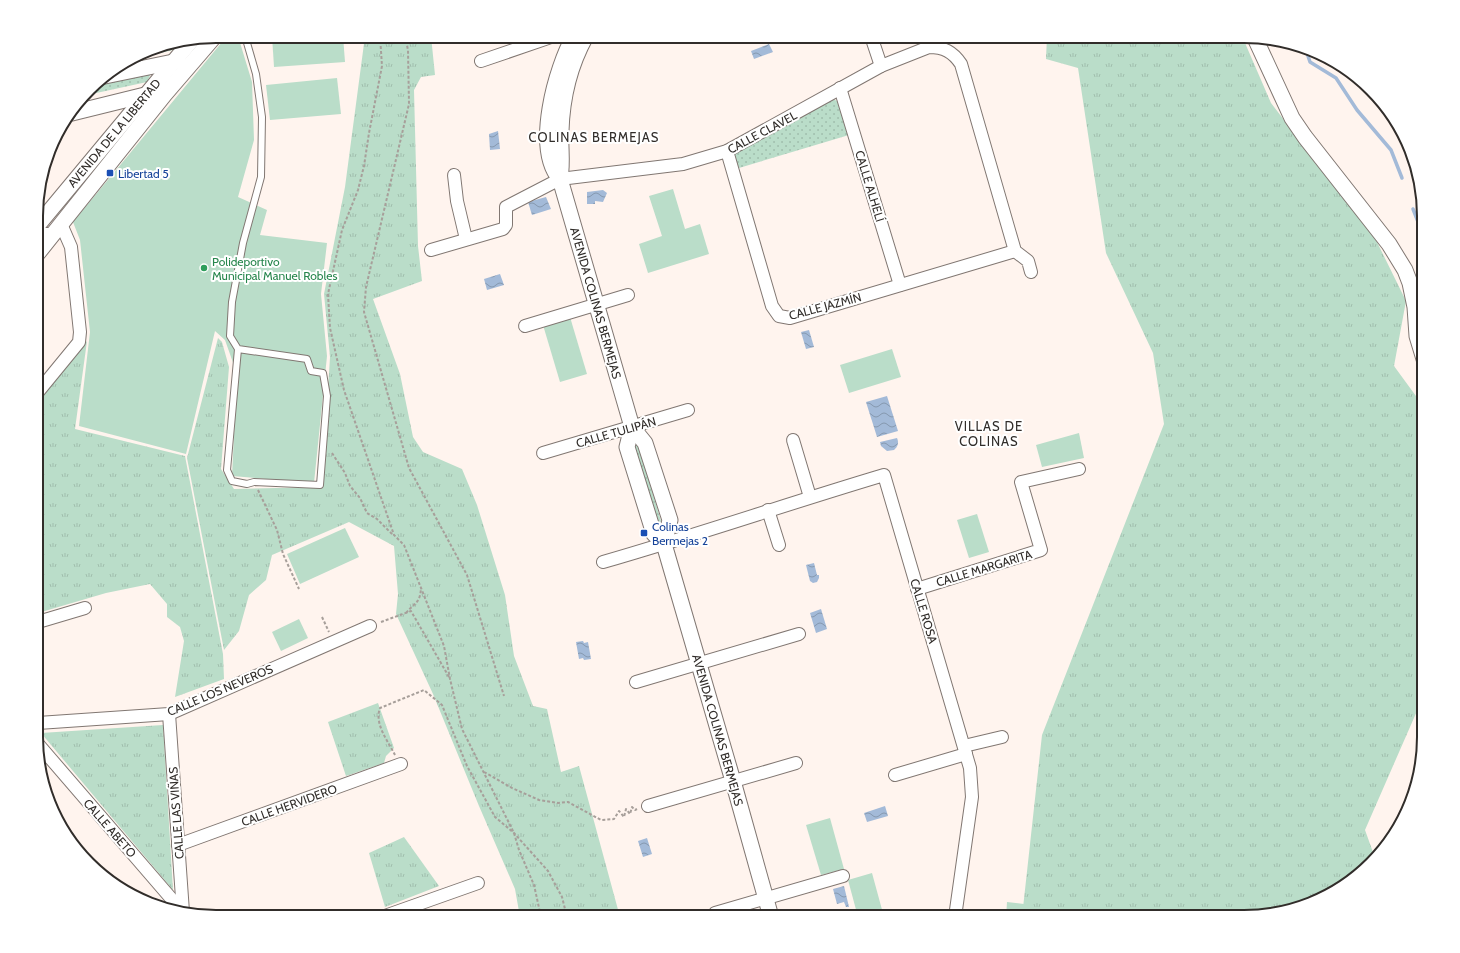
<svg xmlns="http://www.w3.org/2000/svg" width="1460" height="953" viewBox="0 0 1460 953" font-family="Cabin,sans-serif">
  <defs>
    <pattern id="grass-tufts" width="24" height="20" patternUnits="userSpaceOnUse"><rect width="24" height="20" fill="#baddc9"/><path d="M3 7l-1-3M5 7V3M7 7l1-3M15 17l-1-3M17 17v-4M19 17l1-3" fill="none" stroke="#a0bead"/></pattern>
    <pattern id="park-dots" width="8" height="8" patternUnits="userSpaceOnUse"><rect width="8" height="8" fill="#baddc9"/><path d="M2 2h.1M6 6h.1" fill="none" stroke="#a0bead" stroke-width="1.8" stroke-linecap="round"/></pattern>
    <pattern id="water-waves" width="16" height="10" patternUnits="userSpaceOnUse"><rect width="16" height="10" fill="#a3bad8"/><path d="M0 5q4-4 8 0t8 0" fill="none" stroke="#8598af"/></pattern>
  </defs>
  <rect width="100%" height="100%" fill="#fff4ee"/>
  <g fill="url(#grass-tufts)">
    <polygon points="365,36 431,36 435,75 421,77 414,90 418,246 422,281 373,299 400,374 413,437 423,452 462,469 477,505 505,595 514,656 533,706 547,709 561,772 579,766 620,917 520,917 515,889 479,806 433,694 396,614 398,594 394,546 349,522 272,555 266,580 249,595 239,631 224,650 187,458 218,338 222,342 229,367 221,469 234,489 322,487 330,357 324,294 345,187"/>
    <polygon points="1047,36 1242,36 1271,103 1376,240 1406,301 1394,366 1424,407 1424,620 1417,711 1365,830 1374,855 1334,893 1255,917 1022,917 1042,735 1164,424 1153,353 1106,253 1078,68 1046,59"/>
    <polygon points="87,341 75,429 185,456 223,654 224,679 175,697 184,641 180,627 167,617 167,604 150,584 106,593 38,613 38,402"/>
    <polygon points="378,703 394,748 386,756 384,763 346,776 328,722"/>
    <polygon points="163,725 173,890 41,733"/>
    <polygon points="404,837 439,886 385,907 369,853"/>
  </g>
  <g fill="url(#park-dots)">
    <polygon points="178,44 173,50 131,60 148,50"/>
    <polygon points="152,71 147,82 87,95 95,84"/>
    <polygon points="833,99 837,101 849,135 739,168 733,153 772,134"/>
    <polygon points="634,442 638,444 661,521 659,524 633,446"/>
  </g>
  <g fill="#baddc9">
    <polygon points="227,36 238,36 252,82 254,140 238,197 267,210 260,235 327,243 321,294 327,356 314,483 232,476 237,374 225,340 215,331 186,454 79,426 90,332 80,240 73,222"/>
    <polygon points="272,36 343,36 345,62 274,67"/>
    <polygon points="337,78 341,114 270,120 266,85"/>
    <polygon points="673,189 685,229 700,224 709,254 648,273 639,244 662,236 649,196"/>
    <polygon points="570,317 587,374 560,382 543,325"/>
    <polygon points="892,349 901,377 849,393 840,365"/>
    <polygon points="1079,433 1084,458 1042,467 1036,445"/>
    <polygon points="977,514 989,552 969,558 957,520"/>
    <polygon points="345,528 359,557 300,584 287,554"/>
    <polygon points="299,619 308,638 281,651 272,632"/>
    <polygon points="830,818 844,869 821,875 806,825"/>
    <polygon points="872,873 884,917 858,917 848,880"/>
    <polygon points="1007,902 1032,905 1031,917 1006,917"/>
  </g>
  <g fill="url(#water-waves)">
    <polygon points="769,44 773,52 754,59 751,51"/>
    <polygon points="498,131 500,149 490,150 489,134"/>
    <polygon points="603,190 607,193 603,202 595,201 595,204 587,204 587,192"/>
    <polygon points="546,197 551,209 532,215 528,202"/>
    <polygon points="500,274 504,285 487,290 484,279"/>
    <polygon points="809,330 814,347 806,349 801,332"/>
    <polygon points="887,396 898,431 877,437 866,402"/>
    <path d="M897,438c2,5 1,8 -3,12l-7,1 -6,-5 -1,-4z"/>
    <polygon points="814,563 817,575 819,575 819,578 817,582 813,583 810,581 806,565"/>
    <polygon points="821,609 827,629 816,633 810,613"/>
    <polygon points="583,641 584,643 588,642 591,659 584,660 583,658 579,659 576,642"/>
    <polygon points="885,806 888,816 867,822 864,813"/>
    <polygon points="647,838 652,854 643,857 638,841"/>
    <polygon points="844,886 849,907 846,907 844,902 837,904 833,889"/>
  </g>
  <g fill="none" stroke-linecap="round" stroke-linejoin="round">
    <g stroke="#a3bad8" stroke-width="3.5">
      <polyline points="1305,47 1310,62 1336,78 1357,110 1391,150 1402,178"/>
      <polyline points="1413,209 1424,237"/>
    </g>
    <g stroke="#817772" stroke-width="8">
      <polyline id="service" points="238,349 307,359 311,371 323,373 327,396 320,485 254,482 247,484 232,481 227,470 238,349 230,336 232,302 243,243 261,177 262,117 256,74 245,36"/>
    </g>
    <g stroke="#817772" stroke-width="14">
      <g id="minor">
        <polyline points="871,36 881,66"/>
        <polyline points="481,61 554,36"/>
        <polyline points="840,88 900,285"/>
        <polyline points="727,151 772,306 779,316 790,318 1015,251"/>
        <polyline points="454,175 457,201 466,239"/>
        <polyline points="38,234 54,234"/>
        <path d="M431,250l72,-21 3,-4v-18l54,-28 123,-15 44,-13 154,-85 48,-19c15,0 24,5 32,17l54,187 13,10 3,11"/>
        <polyline points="525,326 628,295"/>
        <polyline points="38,392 79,342 80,332 71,247 61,224"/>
        <polyline points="793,440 810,497"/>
        <polyline points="543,453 688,410"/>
        <polyline points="768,510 779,545"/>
        <path d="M603,562c94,-27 187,-59 281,-87l86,293 2,29 -17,120"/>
        <polyline points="917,589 1041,550 1021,482 1079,469"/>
        <polyline points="38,622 85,608"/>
        <polyline points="636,682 799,634"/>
        <polyline points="169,714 183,912"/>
        <polyline points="38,723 169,714 370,626"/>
        <polyline points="38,744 182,911"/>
        <polyline points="964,746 1002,737"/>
        <polyline points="895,775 966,754"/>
        <polyline points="648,806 796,763"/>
        <polyline points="178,845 401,764"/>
        <polyline points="715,913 843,876"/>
        <polyline points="382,917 478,883"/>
      </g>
    </g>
    <g stroke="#817772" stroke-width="17">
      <g id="tertiary">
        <path d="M574,36c-18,32 -41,112 -14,143l72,248 13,16 25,77 -6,24"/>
        <polyline points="1255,38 1292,118 1305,137 1389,244 1405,270 1410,283 1415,307 1417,336 1424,359"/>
        <polyline points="105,76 178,61"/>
        <polyline points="72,113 149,94"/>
        <path d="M560,178c3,-16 0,-31 1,-47 1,-33 9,-66 25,-95"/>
        <polyline points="38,225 191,41"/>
        <polyline points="38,253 165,94 214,37"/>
        <polyline points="632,427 627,447 654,534 664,544 733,781 771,917"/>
      </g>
    </g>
    <g stroke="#a79f9a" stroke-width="2" stroke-dasharray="3 2" stroke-linecap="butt">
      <polyline points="380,36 382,66 369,133 364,166 358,190 342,230 328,294 330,328 344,390 394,535 404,545 444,646 450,679 462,729 514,833 519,850 534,885 541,917"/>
      <polyline points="405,36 408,50 409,104 366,287 364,312 409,468 467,575 504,696"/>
      <polyline points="332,453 345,473 350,486 360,498 367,513 377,519 393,535"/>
      <polyline points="258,490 277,530 283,554 299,589"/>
      <path d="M406,613c9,-11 14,-9 15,-25"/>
      <polyline points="322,617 329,632"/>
      <polyline points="381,622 411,611 449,677"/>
      <path d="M395,755c-7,-14 -21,-31 -15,-47l44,-18 18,15 25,61 28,51 19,16 34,38 14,26 5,20"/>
      <polyline points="484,772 512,788 539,800 558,803 568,802 601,820 614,819 619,811 624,817 626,809 630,814 632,807 635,810 637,809"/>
      <polyline points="1407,803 1408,808"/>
    </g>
    <use href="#service" stroke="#fff" stroke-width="6"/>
    <use href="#minor" stroke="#fff" stroke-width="12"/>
    <use href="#tertiary" stroke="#fff" stroke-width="15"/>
  </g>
  <g fill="#1a4fb4" stroke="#fff" stroke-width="1.5">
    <rect x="106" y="169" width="8" height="8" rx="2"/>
    <rect x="640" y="529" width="8" height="8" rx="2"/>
  </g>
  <circle fill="#2e9e5b" stroke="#fff" stroke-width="1.5" cx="204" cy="268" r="4"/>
  <g text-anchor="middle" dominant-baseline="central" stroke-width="4" stroke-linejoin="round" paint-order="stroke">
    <g font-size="12" fill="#312d2a" stroke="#fff">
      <text transform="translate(762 132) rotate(-28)">CALLE CLAVEL</text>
      <text transform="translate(114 133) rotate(-50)">AVENIDA DE LA LIBERTAD</text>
      <text transform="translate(870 186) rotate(73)">CALLE ALHELÍ</text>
      <text transform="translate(596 303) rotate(74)">AVENIDA COLINAS BERMEJAS</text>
      <text transform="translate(825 306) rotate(-15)">CALLE JAZMÍN</text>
      <text transform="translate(616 432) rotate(-16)">CALLE TULIPÁN</text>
      <text transform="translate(984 568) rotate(-17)">CALLE MARGARITA</text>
      <text transform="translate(924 611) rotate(73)">CALLE ROSA</text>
      <text transform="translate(220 690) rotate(-23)">CALLE LOS NEVEROS</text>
      <text transform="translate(718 730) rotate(74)">AVENIDA COLINAS BERMEJAS</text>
      <text transform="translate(289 805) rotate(-20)">CALLE HERVIDERO</text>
      <text transform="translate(176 813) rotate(-94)">CALLE LAS VIÑAS</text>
      <text transform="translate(110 828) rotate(49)">CALLE ABETO</text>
    </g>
    <g font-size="12" fill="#164399" stroke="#fff" text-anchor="start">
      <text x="118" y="173">Libertad 5</text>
      <text x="652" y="526">Colinas<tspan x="652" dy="14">Bermejas 2</tspan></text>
    </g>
    <g font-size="12" fill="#27864d" stroke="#fff" text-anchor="start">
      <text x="212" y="261">Polideportivo<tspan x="212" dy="14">Municipal Manuel Robles</tspan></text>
    </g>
    <g font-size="13" letter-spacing="1" fill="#312d2a" stroke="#fff">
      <text x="594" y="137">COLINAS BERMEJAS</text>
      <text x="989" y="426">VILLAS DE<tspan x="989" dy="15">COLINAS</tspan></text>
    </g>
  </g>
  <path d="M0 0H1460V953H0ZM216 43H1244A173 173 0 0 1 1417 216V737A173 173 0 0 1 1244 910H216A173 173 0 0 1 43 737V216A173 173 0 0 1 216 43Z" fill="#fff" fill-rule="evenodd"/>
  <path fill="none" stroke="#312d2a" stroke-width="2" d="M216 43H1244A173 173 0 0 1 1417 216V737A173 173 0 0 1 1244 910H216A173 173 0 0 1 43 737V216A173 173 0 0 1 216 43Z"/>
</svg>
